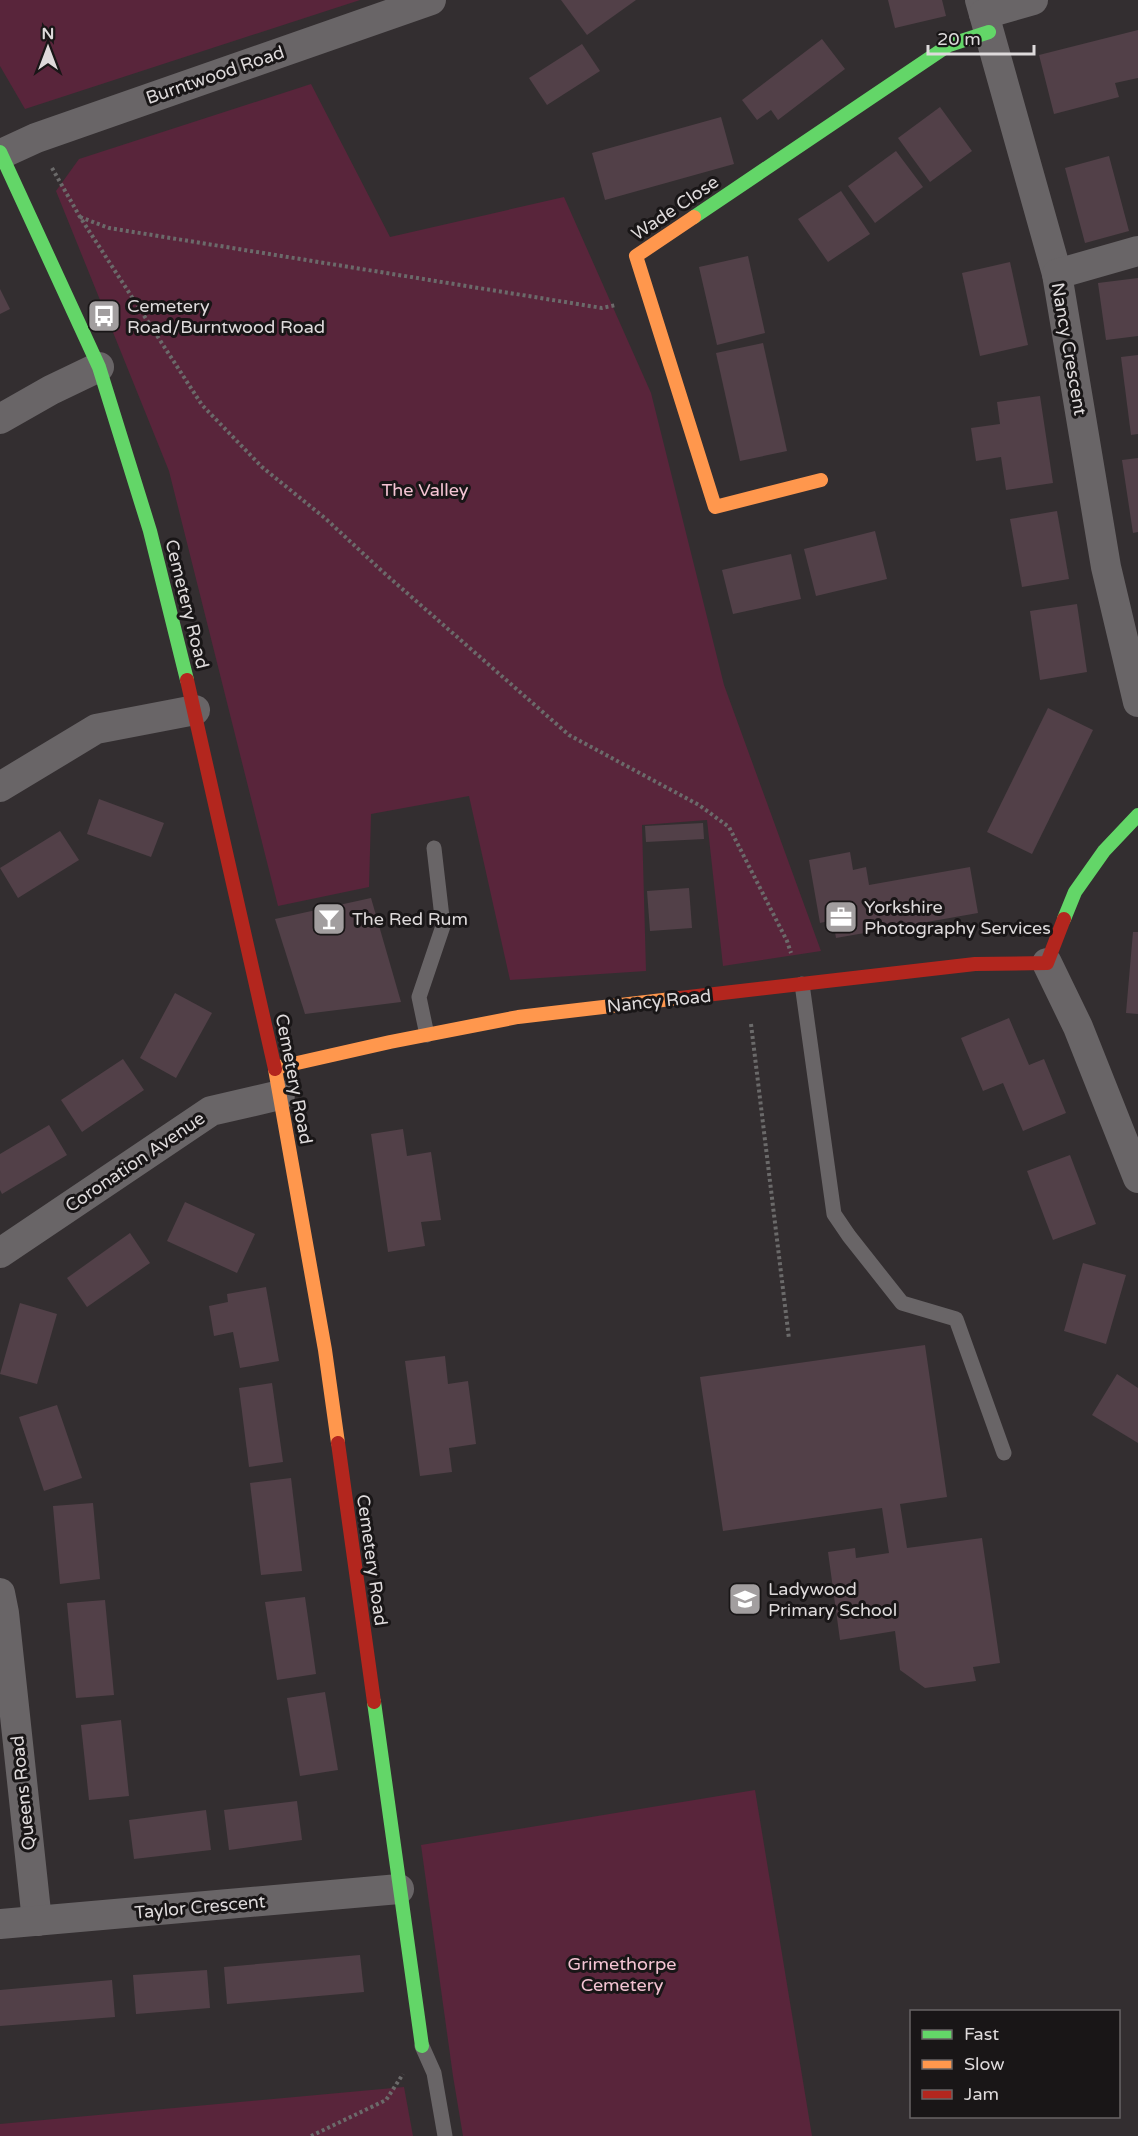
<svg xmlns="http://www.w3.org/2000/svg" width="1138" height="2136" viewBox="0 0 1138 2136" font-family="'Varela Round',sans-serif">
  <rect width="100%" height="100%" fill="#332e30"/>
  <g fill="#59253b">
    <polygon points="0,0 360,0 25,109 0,66"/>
    <polygon points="311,84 390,237 564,197 651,393 724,685 821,951 723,966 707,820 642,825 646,971 510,980 469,796 371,814 369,887 278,906 169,471 56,191 79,159"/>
    <polygon points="755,1790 812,2136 463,2136 453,2076 421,1845"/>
    <polygon points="404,2087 413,2136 0,2136 0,2124"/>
  </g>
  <g fill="#524048">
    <polygon points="561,0 636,0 587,35"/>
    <polygon points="888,0 942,0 946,16 895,28"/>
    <polygon points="1138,30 1138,78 1115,83 1119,97 1054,114 1039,55"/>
    <polygon points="822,39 845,69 778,120 771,110 757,120 742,100"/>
    <polygon points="582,44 600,71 547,105 529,78"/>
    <polygon points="940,107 972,151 930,182 898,138"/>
    <polygon points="721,117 734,164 605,200 592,153"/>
    <polygon points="896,151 923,187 875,223 848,186"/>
    <polygon points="1109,156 1129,231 1085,243 1065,168"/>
    <polygon points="841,191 870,234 828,262 798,219"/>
    <polygon points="748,256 765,333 717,345 699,267"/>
    <polygon points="1010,262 1028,345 980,356 962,273"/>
    <polygon points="1138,278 1138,336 1106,340 1098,283"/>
    <polygon points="0,289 10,309 0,314"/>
    <polygon points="763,343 787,451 740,461 716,353"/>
    <polygon points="1138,355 1138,434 1131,435 1121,357"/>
    <polygon points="1040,396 1053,483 1006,490 1001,457 976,461 971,428 1000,424 997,402"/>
    <polygon points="1138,458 1138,532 1133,533 1122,460"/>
    <polygon points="1057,511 1069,579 1022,587 1010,519"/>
    <polygon points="875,531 887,579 816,596 804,549"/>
    <polygon points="791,554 801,599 733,614 722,570"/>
    <polygon points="1077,604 1087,672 1040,680 1030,611"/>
    <polygon points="1048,708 1093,730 1032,854 987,832"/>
    <polygon points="99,799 164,823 151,857 87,834"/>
    <polygon points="703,823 704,839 646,842 645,826"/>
    <polygon points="60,831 79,860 18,898 0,868"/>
    <polygon points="850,852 853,870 866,867 869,885 970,867 978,913 836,938 833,920 820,923 809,860"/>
    <polygon points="689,888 692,928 650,931 647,891"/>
    <polygon points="371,898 401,1002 305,1014 275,919"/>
    <polygon points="1133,932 1138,932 1138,1014 1126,1013"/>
    <polygon points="175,993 212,1013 176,1078 140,1058"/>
    <polygon points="1009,1018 1029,1065 1044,1059 1066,1113 1023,1131 1003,1083 983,1091 961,1038"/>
    <polygon points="123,1059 144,1090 82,1132 61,1100"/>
    <polygon points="49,1125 67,1155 2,1194 0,1190 0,1154"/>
    <polygon points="403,1129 407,1156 431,1152 441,1220 421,1222 425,1246 388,1252 371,1134"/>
    <polygon points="1070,1155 1096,1224 1053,1240 1027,1171"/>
    <polygon points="185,1202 255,1234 237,1273 167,1241"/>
    <polygon points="130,1233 150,1263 87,1307 67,1278"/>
    <polygon points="1083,1263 1126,1275 1106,1344 1064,1331"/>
    <polygon points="266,1287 279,1361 240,1368 233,1332 214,1336 209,1306 228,1302 227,1294"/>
    <polygon points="20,1303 57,1314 37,1384 0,1374"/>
    <polygon points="925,1345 947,1497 900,1504 907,1548 982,1538 1000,1663 973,1667 976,1681 925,1688 900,1670 895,1631 840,1640 828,1552 855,1548 856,1558 889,1553 882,1508 723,1531 700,1377"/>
    <polygon points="445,1356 448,1384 468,1381 476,1444 449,1448 452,1472 420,1476 405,1361"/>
    <polygon points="1117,1374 1138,1388 1138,1443 1092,1415"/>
    <polygon points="272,1383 283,1462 249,1467 239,1388"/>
    <polygon points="57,1405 82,1478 44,1491 19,1417"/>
    <polygon points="291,1478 302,1571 261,1575 250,1483"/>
    <polygon points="93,1503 100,1579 60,1584 53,1506"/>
    <polygon points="305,1597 316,1674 277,1680 265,1602"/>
    <polygon points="105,1600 114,1695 76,1698 67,1603"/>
    <polygon points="325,1692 338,1770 300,1776 287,1698"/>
    <polygon points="121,1720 129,1796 89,1800 81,1725"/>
    <polygon points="297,1801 302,1840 229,1850 224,1810"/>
    <polygon points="206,1810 211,1850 134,1859 129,1820"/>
    <polygon points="360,1955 364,1992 227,2004 224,1967"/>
    <polygon points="207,1970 210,2008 136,2014 133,1975"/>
    <polygon points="112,1980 115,2017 0,2026 0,1990"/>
  </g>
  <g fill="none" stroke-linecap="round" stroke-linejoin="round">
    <g stroke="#6b6a6a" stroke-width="4" stroke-dasharray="3 3" stroke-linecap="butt">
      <polyline points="52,168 80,217 202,405 262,467 326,519 383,572 569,735 699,805 729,827 787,941 791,953"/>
      <polyline points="80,217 109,228 602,308 616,305"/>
      <polyline points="751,1024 789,1339"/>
      <polyline points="311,2136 386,2100 403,2074"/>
    </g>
    <g stroke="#696567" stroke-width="15">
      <polyline points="802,984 834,1214 849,1236 902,1303 956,1319 1004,1453"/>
      <polyline points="427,1035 419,997 443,926 434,848"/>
      <polyline points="422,2046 434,2073 445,2136"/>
    </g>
    <g stroke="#696567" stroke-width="30">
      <polyline points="980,0 1057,274 1106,567 1138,702"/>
      <polyline points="984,14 1033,0"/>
      <polyline points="1,154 36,138 431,0"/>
      <polyline points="1057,274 1138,251"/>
      <polyline points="0,419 51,390 99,367"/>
      <polyline points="0,787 96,729 195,710"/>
      <polyline points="1047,963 1078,1027 1138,1178"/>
      <polyline points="0,1253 211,1111 280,1095"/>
      <polyline points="0,1593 4,1613 37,1921"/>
      <polyline points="0,1924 399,1889"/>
    </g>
    <g stroke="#63d668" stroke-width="14">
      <polyline points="0,152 99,367 150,531 187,680"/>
      <polyline points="694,217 949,45 989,32"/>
      <polyline points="1064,919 1075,892 1104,851 1138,815"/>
      <polyline points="374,1702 422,2046"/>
    </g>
    <g stroke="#ff974d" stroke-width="14">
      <polyline points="694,217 636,256 715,507 821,480"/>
      <polyline points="275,1068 390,1042 518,1017 680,998"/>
      <polyline points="275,1069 325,1350 338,1443"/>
    </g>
    <g stroke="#b3261e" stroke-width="14">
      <polyline points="187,680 275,1069"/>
      <polyline points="680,998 975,964 1047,963 1064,919"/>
      <polyline points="338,1443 374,1702"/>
    </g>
  </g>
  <defs>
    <g id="bus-square" transform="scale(1.725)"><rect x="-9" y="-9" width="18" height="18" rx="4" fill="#a29e9f" stroke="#191617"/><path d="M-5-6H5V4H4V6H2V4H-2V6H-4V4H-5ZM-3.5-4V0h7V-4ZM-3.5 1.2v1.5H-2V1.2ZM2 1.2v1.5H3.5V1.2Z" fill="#fff"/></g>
    <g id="office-square" transform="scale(1.725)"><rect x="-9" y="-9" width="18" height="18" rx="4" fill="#a29e9f" stroke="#191617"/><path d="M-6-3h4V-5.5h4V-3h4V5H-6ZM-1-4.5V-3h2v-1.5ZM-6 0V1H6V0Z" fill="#fff"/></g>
    <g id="bar-square" transform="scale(1.725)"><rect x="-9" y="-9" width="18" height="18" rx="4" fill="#a29e9f" stroke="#191617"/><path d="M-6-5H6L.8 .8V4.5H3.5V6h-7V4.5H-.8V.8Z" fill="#fff"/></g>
    <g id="school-square" transform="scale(1.725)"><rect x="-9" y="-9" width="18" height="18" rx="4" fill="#a29e9f" stroke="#191617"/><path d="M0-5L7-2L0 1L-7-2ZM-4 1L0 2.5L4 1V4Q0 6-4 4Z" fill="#fff"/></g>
  </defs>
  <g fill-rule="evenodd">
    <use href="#bus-square" x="104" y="316"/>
    <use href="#office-square" x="841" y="917"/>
    <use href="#bar-square" x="329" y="919"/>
    <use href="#school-square" x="745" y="1599"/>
  </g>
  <g text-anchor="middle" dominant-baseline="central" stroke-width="6" stroke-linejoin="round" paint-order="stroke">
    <g font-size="18" fill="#dedadb" stroke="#191617">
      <text transform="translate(215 75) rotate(-19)">Burntwood Road</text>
      <text transform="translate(675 208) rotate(-34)">Wade Close</text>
      <text transform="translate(1069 349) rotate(80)">Nancy Crescent</text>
      <text transform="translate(187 604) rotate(76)">Cemetery Road</text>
      <text transform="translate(659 1001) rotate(-6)">Nancy Road</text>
      <text transform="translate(294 1079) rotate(79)">Cemetery Road</text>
      <text transform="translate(135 1162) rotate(-34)">Coronation Avenue</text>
      <text transform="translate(372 1560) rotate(82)">Cemetery Road</text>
      <text transform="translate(23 1793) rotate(-96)">Queens Road</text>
      <text transform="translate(200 1907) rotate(-5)">Taylor Crescent</text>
    </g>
    <g font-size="18" fill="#dedadb" stroke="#191617" text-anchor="start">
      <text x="127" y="306">Cemetery<tspan x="127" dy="21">Road/Burntwood Road</tspan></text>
      <text x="864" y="907">Yorkshire<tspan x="864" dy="21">Photography Services</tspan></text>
      <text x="352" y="919">The Red Rum</text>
      <text x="768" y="1589">Ladywood<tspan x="768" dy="21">Primary School</tspan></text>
    </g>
    <g font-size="18" fill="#f4c4d3" stroke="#191617">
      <text x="425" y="490">The Valley</text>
      <text x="622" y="1964">Grimethorpe<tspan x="622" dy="21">Cemetery</tspan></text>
    </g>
  </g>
  <rect x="910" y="2010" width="210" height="108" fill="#191617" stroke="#686465" stroke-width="1.5"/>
  <rect x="922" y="2030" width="30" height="9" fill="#63d668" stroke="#686465" stroke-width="1.5"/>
  <text x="964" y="2040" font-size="18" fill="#dedadb">Fast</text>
  <rect x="922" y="2060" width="30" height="9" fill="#ff974d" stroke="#686465" stroke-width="1.5"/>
  <text x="964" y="2070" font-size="18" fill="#dedadb">Slow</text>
  <rect x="922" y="2090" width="30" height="9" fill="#b3261e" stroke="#686465" stroke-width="1.5"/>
  <text x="964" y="2100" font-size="18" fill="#dedadb">Jam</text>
  <g transform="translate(48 48)" stroke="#191617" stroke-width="4.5" paint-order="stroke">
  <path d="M0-4.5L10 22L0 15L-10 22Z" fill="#dedadb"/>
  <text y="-9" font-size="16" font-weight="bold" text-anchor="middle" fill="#dedadb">N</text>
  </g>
  <path d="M928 45v9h106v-9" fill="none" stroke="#dedadb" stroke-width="3"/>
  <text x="937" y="45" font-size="18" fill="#dedadb" stroke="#191617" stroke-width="4.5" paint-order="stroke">20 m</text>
</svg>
